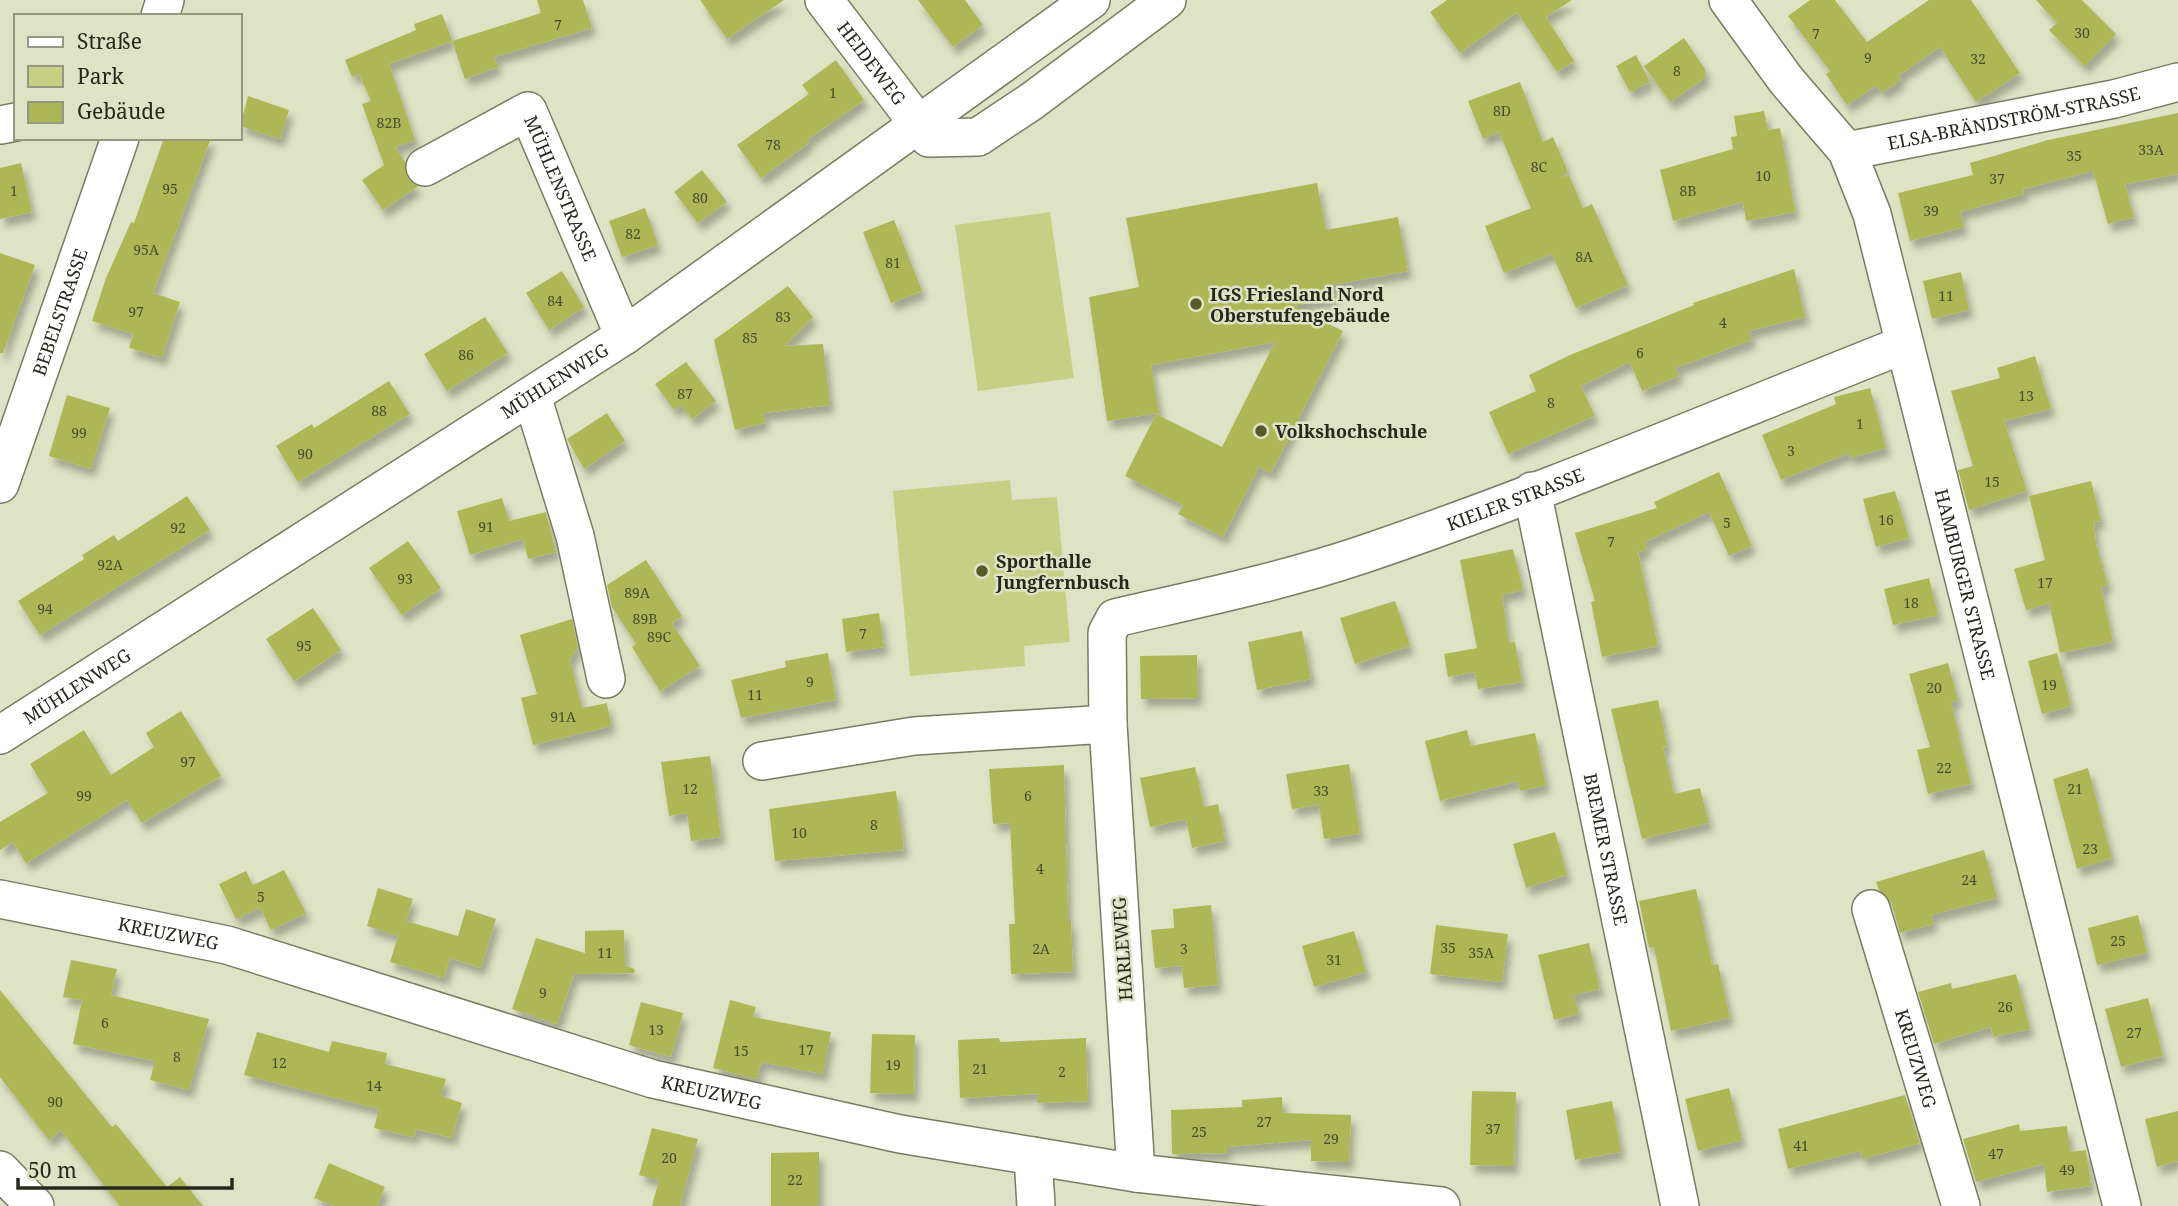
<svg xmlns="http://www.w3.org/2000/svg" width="2178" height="1206" viewBox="0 0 2178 1206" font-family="'Noto Serif',serif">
  <defs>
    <filter id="shadow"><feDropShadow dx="4.5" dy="8" stdDeviation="3.5" flood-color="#0004"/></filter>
  </defs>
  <rect width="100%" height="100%" fill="#dfe3c5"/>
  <g fill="#c7cf84">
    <polygon points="1050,212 1074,378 978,391 955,225"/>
    <polygon points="1010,480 1012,500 1057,497 1070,642 1024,646 1025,666 910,676 893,491"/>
  </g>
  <g fill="#aeb757" filter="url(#shadow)">
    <polygon points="537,0 583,0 592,28 494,57 498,67 465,79 452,41 541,13"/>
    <polygon points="700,0 784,0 727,39"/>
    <polygon points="918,0 965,0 983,25 953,47"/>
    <polygon points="1447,0 1572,0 1546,17 1574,61 1557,72 1517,12 1460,53 1430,12"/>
    <polygon points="1810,0 1835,0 1867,42 1929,0 1971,0 2020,73 1976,102 1940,47 1898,76 1901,80 1882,93 1877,85 1847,105 1826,74 1830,71 1788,16"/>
    <polygon points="2036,0 2082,0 2116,34 2084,66 2049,30 2057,23"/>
    <polygon points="442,14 452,41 389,64 415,140 395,147 405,162 407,178 418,186 383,210 362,180 384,165 362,104 371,101 359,74 352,77 345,60 416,30 414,24"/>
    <polygon points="1684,38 1705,69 1705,78 1670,102 1644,66"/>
    <polygon points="1636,55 1650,82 1630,92 1616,66"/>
    <polygon points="836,60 864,100 807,140 809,143 761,178 737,145 809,94 802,85"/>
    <polygon points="1520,82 1543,142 1553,137 1568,172 1560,178 1569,175 1583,208 1592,204 1628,285 1576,308 1552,254 1504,273 1485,226 1531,208 1499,132 1483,139 1468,101"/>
    <polygon points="248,96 289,110 280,139 240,126"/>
    <polygon points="1764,111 1768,130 1780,128 1795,212 1746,221 1743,202 1673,221 1660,170 1733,149 1731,137 1737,136 1734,116"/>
    <polygon points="2178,113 2178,174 2125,184 2134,217 2108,224 2093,171 2023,189 2024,194 1960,212 1964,227 1910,241 1898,193 1973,175 1970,163 2048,140"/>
    <polygon points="164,138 211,138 153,293 180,302 162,358 129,348 133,334 92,321 106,278 131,222 134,223"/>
    <polygon points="21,163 32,212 0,219 0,168"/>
    <polygon points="702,170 727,202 698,223 674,192"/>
    <polygon points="1317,183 1326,230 1398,217 1408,271 1332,285 1335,298 1293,306 1343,331 1271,473 1259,467 1223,537 1178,514 1183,505 1125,476 1156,414 1222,447 1275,342 1151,365 1159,413 1107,421 1089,297 1139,287 1126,218"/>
    <polygon points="645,208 658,245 622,257 609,221"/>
    <polygon points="894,220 922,291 891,303 863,232"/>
    <polygon points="0,253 35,265 3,353 0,353"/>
    <polygon points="1794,269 1805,317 1749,331 1752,340 1675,368 1679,376 1642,391 1630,362 1581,386 1595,416 1508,454 1489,412 1536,391 1529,375 1570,355 1694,305 1693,303"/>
    <polygon points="562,271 584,307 549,330 526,293"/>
    <polygon points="1961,272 1969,310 1932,319 1923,281"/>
    <polygon points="788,286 813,317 785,346 823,344 830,405 763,413 765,423 735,430 714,340"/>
    <polygon points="485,317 508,353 447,391 424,354"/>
    <polygon points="2035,356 2051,409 2004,421 2027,491 1969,510 1958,470 1973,466 1951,391 2000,378 1997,368"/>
    <polygon points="686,362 716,401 692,419 681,405 674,410 655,384"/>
    <polygon points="389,381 410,414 298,482 276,446 312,424 314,428"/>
    <polygon points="1870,388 1886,448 1850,458 1849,453 1781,480 1762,435 1836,404 1834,397"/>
    <polygon points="67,395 110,408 91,469 49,456"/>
    <polygon points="607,413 625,441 584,469 567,439"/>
    <polygon points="1719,472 1752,546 1729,556 1709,512 1645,542 1647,550 1638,552 1658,646 1602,657 1591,602 1595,601 1575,533 1657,508 1654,502"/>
    <polygon points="2091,481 2101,521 2094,522 2096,544 2108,585 2101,587 2113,642 2060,653 2049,603 2026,610 2014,569 2045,560 2029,496"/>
    <polygon points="1895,491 1909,538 1876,547 1863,499"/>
    <polygon points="187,496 210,530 40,635 18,601 84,559 82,555 114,535 118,541"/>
    <polygon points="502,498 509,521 546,512 556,552 528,559 523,539 470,555 457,511"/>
    <polygon points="408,541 441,588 402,615 369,568"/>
    <polygon points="1513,549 1523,590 1502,595 1509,643 1515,642 1522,682 1478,689 1475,672 1448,677 1444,654 1477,648 1460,560"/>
    <polygon points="646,560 682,616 672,623 700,666 660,691 632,647 636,644 612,607 607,585"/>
    <polygon points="1929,578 1938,615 1893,625 1884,589"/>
    <polygon points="1395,601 1410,646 1355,664 1340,618"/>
    <polygon points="313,608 341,650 294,681 266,639"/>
    <polygon points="879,613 884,647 846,652 842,619"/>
    <polygon points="572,619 578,647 570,660 582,708 607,703 611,726 533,745 521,698 537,694 520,635"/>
    <polygon points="1302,631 1311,679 1257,690 1248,642"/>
    <polygon points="828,653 836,700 741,718 731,680 786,667 785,661"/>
    <polygon points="2057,653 2071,706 2042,714 2028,661"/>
    <polygon points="1197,655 1198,698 1141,699 1140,656"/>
    <polygon points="1948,663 1958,700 1951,702 1971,784 1928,794 1917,750 1930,747 1909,674"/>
    <polygon points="1658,700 1667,746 1663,747 1674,794 1700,788 1709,823 1642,839 1611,709"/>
    <polygon points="181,711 221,776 142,823 127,800 26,863 13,842 0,850 0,822 48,793 30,764 84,730 111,775 154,747 146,733"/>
    <polygon points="1467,730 1471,746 1535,733 1546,785 1520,791 1518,781 1440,801 1425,741"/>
    <polygon points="710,756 721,837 691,841 687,813 669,816 661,762"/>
    <polygon points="1349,764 1360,834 1324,839 1319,805 1292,809 1286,774"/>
    <polygon points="1064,765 1068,921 1071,921 1073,972 1011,974 1009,924 1015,924 1010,823 993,824 989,769"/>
    <polygon points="1195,767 1204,807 1218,804 1225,841 1192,848 1186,819 1150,827 1140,778"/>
    <polygon points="2088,768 2112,858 2077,869 2053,779"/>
    <polygon points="896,791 904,850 775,861 769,809"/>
    <polygon points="1555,832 1567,875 1526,888 1513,844"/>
    <polygon points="1984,850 1997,898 1931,915 1934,924 1900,933 1891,902 1879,890 1876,882"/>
    <polygon points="284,870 306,913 271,930 260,908 236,919 219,884 246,871 253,885"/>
    <polygon points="378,888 413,899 406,921 458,936 466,909 496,919 481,968 450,958 444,978 390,962 398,936 367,926"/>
    <polygon points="1696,889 1712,965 1718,964 1730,1018 1671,1031 1654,947 1649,948 1639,901"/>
    <polygon points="1211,905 1218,985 1184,988 1182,966 1155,968 1151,930 1174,928 1173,909"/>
    <polygon points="2138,915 2147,953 2097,965 2088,928"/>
    <polygon points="1436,925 1508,934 1502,982 1430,974"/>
    <polygon points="624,930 625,966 635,969 634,973 574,974 557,1024 512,1009 536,938 585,953 585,931"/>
    <polygon points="1354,931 1366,972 1314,987 1302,946"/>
    <polygon points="1589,943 1600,989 1574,995 1579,1014 1554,1020 1538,955"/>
    <polygon points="71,960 117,969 111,995 209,1019 189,1090 150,1080 155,1061 73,1044 82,1000 63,997"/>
    <polygon points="2016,974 2030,1029 1993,1037 1991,1027 1934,1044 1918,992 1951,983 1952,989"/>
    <polygon points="0,990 112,1127 116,1124 167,1187 180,1177 203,1206 120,1206 61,1130 49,1140 0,1077"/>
    <polygon points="2148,998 2163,1056 2121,1067 2105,1009"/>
    <polygon points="730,1000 756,1007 753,1017 831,1032 823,1074 761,1062 757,1079 713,1068"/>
    <polygon points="641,1002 683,1013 671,1057 629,1045"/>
    <polygon points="257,1032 329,1052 332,1041 387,1053 385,1064 446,1079 441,1096 462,1103 452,1138 416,1129 414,1137 374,1128 379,1109 244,1075"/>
    <polygon points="872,1034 915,1035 914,1094 870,1093"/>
    <polygon points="999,1038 1000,1042 1086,1038 1088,1101 1038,1103 1038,1094 960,1098 958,1040"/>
    <polygon points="1729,1088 1742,1140 1698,1151 1685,1099"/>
    <polygon points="1472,1091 1516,1092 1514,1166 1470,1165"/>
    <polygon points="1905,1095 1920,1143 1863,1159 1860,1151 1788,1169 1778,1129"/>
    <polygon points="1282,1097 1283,1113 1351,1115 1349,1162 1311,1161 1311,1140 1227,1147 1227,1153 1172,1154 1171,1110 1242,1107 1242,1100"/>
    <polygon points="1612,1101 1621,1152 1575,1160 1566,1110"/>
    <polygon points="2178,1111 2178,1161 2157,1167 2145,1119"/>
    <polygon points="2019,1124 2020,1131 2067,1126 2070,1152 2086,1150 2091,1186 2047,1192 2044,1164 1976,1182 1963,1139"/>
    <polygon points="652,1128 698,1139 680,1206 652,1206 659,1180 639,1175"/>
    <polygon points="819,1152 819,1206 771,1206 771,1153"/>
    <polygon points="329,1163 385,1187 377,1206 334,1206 314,1198"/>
  </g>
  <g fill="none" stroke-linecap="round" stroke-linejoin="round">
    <g stroke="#787c60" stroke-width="40">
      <g id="minor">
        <path id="s1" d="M824,0l105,138 49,-1 54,-36 135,-101"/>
        <path id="s2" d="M1728,0l58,80 61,71 25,63 250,992"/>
        <polyline points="160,16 165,0"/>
        <polyline points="0,125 16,122"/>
        <path id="s3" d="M1847,151l267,-52 64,-17"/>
        <path id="s4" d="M425,167l103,-56 96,225"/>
        <polyline points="532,396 575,536 606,679"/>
        <path id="s5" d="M0,484l120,-346"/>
        <path id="s6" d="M1532,491l148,715"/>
        <path id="s7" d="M0,735l624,-399 467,-336"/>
        <polyline points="762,761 914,736 1108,724"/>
        <path id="s8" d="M0,899l227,46 426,134 247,55 236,39 305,33"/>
        <path id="s9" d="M1871,909l90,297"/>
        <polyline points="1033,1156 1036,1206"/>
        <polyline points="0,1170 35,1206"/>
        <path id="s10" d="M1136,1173l-28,-449 -1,-91 8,-15c82,-19 165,-36 246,-63 183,-62 362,-139 542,-210"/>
      </g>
    </g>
    <use href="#minor" stroke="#fff" stroke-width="37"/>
  </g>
  <g fill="#565b29" stroke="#dfe3c5" stroke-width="2.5">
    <circle cx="1196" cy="304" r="7"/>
    <circle cx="1261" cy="431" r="7"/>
    <circle cx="982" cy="571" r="7"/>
  </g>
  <g text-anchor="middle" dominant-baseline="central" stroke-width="5" stroke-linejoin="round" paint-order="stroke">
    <g font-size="14" fill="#484c2b">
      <text x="558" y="24">7</text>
      <text x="2082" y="32">30</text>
      <text x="1816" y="33">7</text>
      <text x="1868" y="57">9</text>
      <text x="1978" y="58">32</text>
      <text x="1677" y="70">8</text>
      <text x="833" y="92">1</text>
      <text x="1502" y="110">8D</text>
      <text x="389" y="122">82B</text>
      <text x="773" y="144">78</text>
      <text x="2151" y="149">33A</text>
      <text x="2074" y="155">35</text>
      <text x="1539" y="166">8C</text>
      <text x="1763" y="175">10</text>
      <text x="1997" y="178">37</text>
      <text x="170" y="188">95</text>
      <text x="14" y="190">1</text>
      <text x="1688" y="190">8B</text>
      <text x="700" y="197">80</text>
      <text x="1931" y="210">39</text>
      <text x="633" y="233">82</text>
      <text x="146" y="249">95A</text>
      <text x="1584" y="256">8A</text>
      <text x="893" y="262">81</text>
      <text x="1946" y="295">11</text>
      <text x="555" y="300">84</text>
      <text x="136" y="311">97</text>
      <text x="783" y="316">83</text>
      <text x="1723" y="322">4</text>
      <text x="750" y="337">85</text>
      <text x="1640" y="352">6</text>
      <text x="466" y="354">86</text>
      <text x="685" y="393">87</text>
      <text x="2026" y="395">13</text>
      <text x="1551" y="402">8</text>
      <text x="379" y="410">88</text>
      <text x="1860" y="423">1</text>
      <text x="79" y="432">99</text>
      <text x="1791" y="450">3</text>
      <text x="305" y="453">90</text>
      <text x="1992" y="481">15</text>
      <text x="1886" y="519">16</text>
      <text x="1727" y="522">5</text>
      <text x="486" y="526">91</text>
      <text x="178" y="527">92</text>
      <text x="1611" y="541">7</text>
      <text x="110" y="564">92A</text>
      <text x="405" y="578">93</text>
      <text x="2045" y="582">17</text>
      <text x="637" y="592">89A</text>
      <text x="1911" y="602">18</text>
      <text x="45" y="608">94</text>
      <text x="645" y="618">89B</text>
      <text x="863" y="633">7</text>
      <text x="659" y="636">89C</text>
      <text x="304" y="645">95</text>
      <text x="810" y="681">9</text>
      <text x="2049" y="684">19</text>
      <text x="1934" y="687">20</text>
      <text x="755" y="694">11</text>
      <text x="563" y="716">91A</text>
      <text x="188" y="761">97</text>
      <text x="1944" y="767">22</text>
      <text x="690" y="788">12</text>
      <text x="2075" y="788">21</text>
      <text x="1321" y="790">33</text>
      <text x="84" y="795">99</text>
      <text x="1028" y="795">6</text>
      <text x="874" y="824">8</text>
      <text x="799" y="832">10</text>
      <text x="2090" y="848">23</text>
      <text x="1040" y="868">4</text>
      <text x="1969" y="879">24</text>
      <text x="261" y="896">5</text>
      <text x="2118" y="940">25</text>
      <text x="1448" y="947">35</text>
      <text x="1041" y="948">2A</text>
      <text x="1184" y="948">3</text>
      <text x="605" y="952">11</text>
      <text x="1481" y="952">35A</text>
      <text x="1334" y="959">31</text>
      <text x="543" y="992">9</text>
      <text x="2005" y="1006">26</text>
      <text x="105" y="1022">6</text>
      <text x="656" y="1029">13</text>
      <text x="2134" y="1032">27</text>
      <text x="806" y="1049">17</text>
      <text x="741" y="1050">15</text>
      <text x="177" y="1056">8</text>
      <text x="279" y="1062">12</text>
      <text x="893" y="1064">19</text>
      <text x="980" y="1068">21</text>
      <text x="1062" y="1071">2</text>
      <text x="374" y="1085">14</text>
      <text x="55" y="1101">90</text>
      <text x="1264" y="1121">27</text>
      <text x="1493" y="1128">37</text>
      <text x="1199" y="1131">25</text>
      <text x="1331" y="1138">29</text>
      <text x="1801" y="1145">41</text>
      <text x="1996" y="1153">47</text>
      <text x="669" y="1157">20</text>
      <text x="2067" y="1169">49</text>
      <text x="795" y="1179">22</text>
    </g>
    <g font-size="18" fill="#26281c" stroke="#dfe3c5">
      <text stroke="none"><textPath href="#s1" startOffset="79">HEIDEWEG</textPath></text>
      <text stroke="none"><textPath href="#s3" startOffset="170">ELSA-BRÄNDSTRÖM-STRASSE</textPath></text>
      <text stroke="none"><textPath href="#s4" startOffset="201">MÜHLENSTRASSE</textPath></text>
      <text stroke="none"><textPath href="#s5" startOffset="182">BEBELSTRASSE</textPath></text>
      <text stroke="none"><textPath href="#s7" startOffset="658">MÜHLENWEG</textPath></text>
      <text stroke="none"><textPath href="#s10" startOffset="976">KIELER STRASSE</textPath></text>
      <text stroke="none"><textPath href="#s2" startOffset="642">HAMBURGER STRASSE</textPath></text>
      <text stroke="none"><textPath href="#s7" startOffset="91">MÜHLENWEG</textPath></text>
      <text stroke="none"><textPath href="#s6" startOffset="366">BREMER STRASSE</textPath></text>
      <text stroke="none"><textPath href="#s8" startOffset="172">KREUZWEG</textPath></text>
      <text transform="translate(1122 949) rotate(-94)">HARLEWEG</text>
      <text stroke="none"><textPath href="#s9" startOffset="156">KREUZWEG</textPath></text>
      <text stroke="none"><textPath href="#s8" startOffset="738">KREUZWEG</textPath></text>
    </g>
    <g font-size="18" font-weight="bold" fill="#26281c" stroke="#dfe3c5" text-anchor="start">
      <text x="1210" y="294">IGS Friesland Nord<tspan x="1210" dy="21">Oberstufengebäude</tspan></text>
      <text x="1275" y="431">Volkshochschule</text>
      <text x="996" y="561">Sporthalle<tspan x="996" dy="21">Jungfernbusch</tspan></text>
    </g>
  </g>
  <rect x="14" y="14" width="228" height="126" fill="#dfe3c5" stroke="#959881" stroke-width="2"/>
  <rect x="28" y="37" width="35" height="10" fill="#ffffff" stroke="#959881" stroke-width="2"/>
  <text x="77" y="49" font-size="21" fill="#26281c">Straße</text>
  <rect x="28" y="66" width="35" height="21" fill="#c7cf84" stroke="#959881" stroke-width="2"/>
  <text x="77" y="84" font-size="21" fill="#26281c">Park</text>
  <rect x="28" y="102" width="35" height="21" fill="#aeb757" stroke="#959881" stroke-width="2"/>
  <text x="77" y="119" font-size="21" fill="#26281c">Gebäude</text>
  <path d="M18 1178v10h214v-10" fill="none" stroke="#26281c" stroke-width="3.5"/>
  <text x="28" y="1178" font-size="21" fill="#26281c" stroke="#dfe3c5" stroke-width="5" paint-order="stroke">50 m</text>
</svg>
